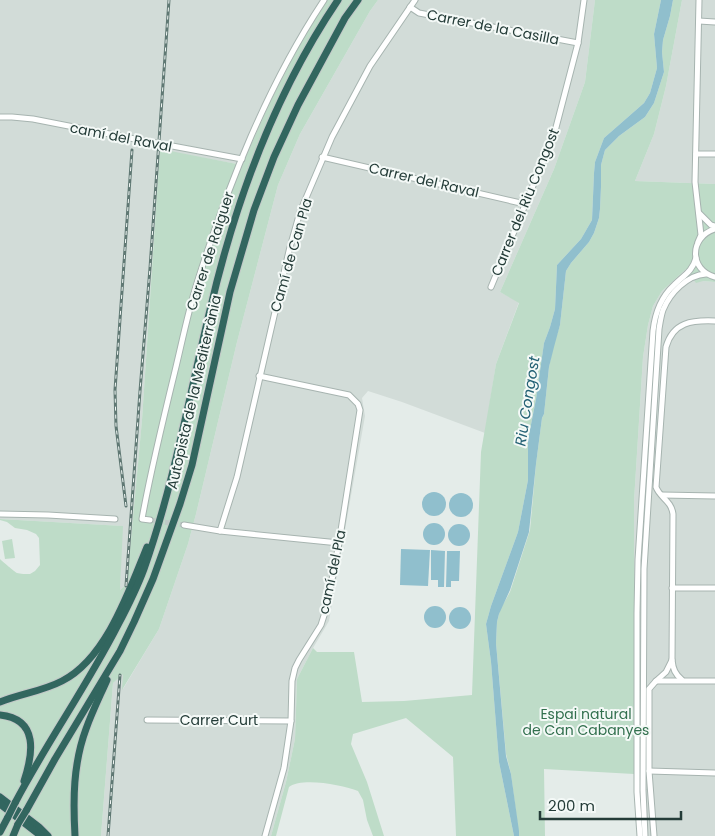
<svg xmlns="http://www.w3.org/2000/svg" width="715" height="836" viewBox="0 0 715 836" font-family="Poppins,sans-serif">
  <rect width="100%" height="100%" fill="#e4ece9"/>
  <g fill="#d2dcd8">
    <polygon points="0,0 327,0 303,38 270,102 242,165 160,150 142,420 133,526 127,584 120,590 122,526 0,519"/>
    <polygon points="378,0 595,0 585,82 554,169 500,292 519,302 496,364 485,433 402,402 368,391 362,398 365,416 329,621 313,648 297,679 295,739 286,782 271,836 101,836 113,683 123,673 123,689 159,629 188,544 196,514 237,342 278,185 300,134 370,11"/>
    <polygon points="682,0 715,0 715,184 635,181 654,134 666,86"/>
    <polygon points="686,269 703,281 715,282 715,836 637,836 634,774 634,501 643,357 648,325 653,306 662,291"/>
  </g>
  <g fill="#bedcc8">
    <path d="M327,0h51l-8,11 -70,123 -22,51 -41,157 -41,172 -8,30 -29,85 -37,61 1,-16 -10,9 -12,153h-101v-277c2,2 15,13 17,14 3,1 9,1 13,1l5,-3 5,-6 -1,-27 -3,-4 -9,-4 -12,-2 -8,-6 -7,-2v-1l123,7 -3,64 7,-6 15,-164 18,-271 82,16 28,-63 33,-64z"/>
    <path d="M595,0h66l-7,34 3,34 -7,25 -6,10 -40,35 -9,24 -1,11 -2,47 -11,19 -24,26 -2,44 -5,18 -6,16 -8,56 -8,41v40l-10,52 -27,74 -5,18 5,38 8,100 15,74h-58l-3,-79 -47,-39 -53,16 -2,10 16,38 17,54h-11l-6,-16 -4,-20 -5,-9c-15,-6 -56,-14 -69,-4l-13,49h-5l15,-54 9,-43 2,-60 16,-31 4,4h37l8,50 42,-1 68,-6 9,-243 15,-88 23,-61 -19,-11 54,-123 31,-87z"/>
    <polygon points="673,0 682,0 666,86 654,134 635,181 715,184 715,282 703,281 696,283 686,269 662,291 653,306 648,325 643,357 634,501 634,774 544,769 545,836 519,836 511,774 506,754 496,643 497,622 500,610 510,592 530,530 536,464 542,418 544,414 549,367 553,347 560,325 566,271 571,263 589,242 594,233 599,218 600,209 601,187 601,165 605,150 619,136 645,117 654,103 664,72 662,52 663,40 670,16"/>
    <polygon points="12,539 15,558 5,559 2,541"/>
  </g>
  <g fill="#90bfcd">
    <polygon points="661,0 673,0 670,16 663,40 662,52 664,72 654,103 645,117 619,136 605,150 601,165 601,187 600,209 599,218 594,233 589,242 571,263 566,271 560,325 554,347 549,367 544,414 542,418 536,464 529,532 510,590 499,614 497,622 496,643 506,756 511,774 519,831 519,836 514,836 499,762 491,662 486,624 491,606 518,532 528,480 528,440 536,399 544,343 550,327 555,309 557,265 581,239 592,220 594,173 595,162 604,138 644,103 650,93 657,68 654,34"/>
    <circle cx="434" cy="504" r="12"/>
    <circle cx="461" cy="505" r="12"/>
    <circle cx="434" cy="534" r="11"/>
    <circle cx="459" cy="535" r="11"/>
    <polygon points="401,549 430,550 428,586 400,585"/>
    <polygon points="431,550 445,551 444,587 438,587 438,580 431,580"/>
    <polygon points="447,551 460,551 459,581 451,581 451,587 446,587"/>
    <circle cx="435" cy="617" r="11"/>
    <circle cx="460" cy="618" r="11"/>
  </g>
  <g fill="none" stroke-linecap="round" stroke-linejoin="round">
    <polyline stroke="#bec9c6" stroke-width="5" stroke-dasharray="5 2.5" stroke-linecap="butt" points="150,520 184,525"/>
    <g stroke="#a7b4b0" stroke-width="7">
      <g id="minor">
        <polyline points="410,7 419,13 578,43"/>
        <polyline points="699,21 715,22"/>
        <polyline points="0,117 12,117 33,119 135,139"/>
        <polyline points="167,145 242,159"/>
        <polyline points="696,154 715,154"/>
        <polyline points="322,157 525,204"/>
        <polyline points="699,213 711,225 715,226"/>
        <path d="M715,229c-26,8 -26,41 0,48"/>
        <polyline points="698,242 701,235 695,182 699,0"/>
        <polyline points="491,287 554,135 578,43 584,0"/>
        <polyline points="259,376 349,395 358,404 360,410 339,543 327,606 321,625 299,660 295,668 292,681 291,721 284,768 265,836"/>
        <polyline points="662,495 715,496"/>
        <polyline points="0,514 48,515 115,519"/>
        <path d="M150,520l-8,-1c9,-50 21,-99 33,-148 7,-29 13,-59 22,-88 31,-98 70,-197 127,-283"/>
        <polyline points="184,525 220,531 339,543"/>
        <polyline points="220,531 237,477 289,251 300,212 332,137 370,66 415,0"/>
        <polyline points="672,588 715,588"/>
        <path d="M672,660c1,9 3,14 10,20"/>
        <polyline points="656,681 715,681"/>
        <polyline points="147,720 291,721"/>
        <polyline points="649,771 715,773"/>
        <path d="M640,836l-3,-44v-179l1,-53 15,-229c2,-18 8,-34 21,-46 10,-10 18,-13 22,-27"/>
        <path d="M645,836l-2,-46 1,-221 15,-240c1,-6 2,-13 4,-19 7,-17 24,-35 43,-36"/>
        <path d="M654,836l-5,-65v-82l7,-8 10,-9 6,-12 1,-146c-2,-14 -13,-16 -17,-27l10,-140c7,-25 26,-27 49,-26"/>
      </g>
    </g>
    <g stroke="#c2c8c7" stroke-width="9">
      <g id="highway">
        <path d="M0,702c20,-8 43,-11 62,-21 44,-22 67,-90 85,-134"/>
        <path d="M0,715c39,4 33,39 24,66"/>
        <polyline points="0,797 39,827 48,836"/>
        <path d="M15,803c32,-61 72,-117 103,-178 10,-19 19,-37 26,-56 30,-85 45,-172 66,-259 25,-108 65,-217 128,-310"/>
        <polyline points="0,804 41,836"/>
        <polyline points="26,811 55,759 120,651 134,622 153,579 180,504 192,465 230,292 254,210 274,157 298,105 345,18 358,0"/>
        <polyline points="0,832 8,817"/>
        <polyline points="13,836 18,824"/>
        <path d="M75,836c-2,-36 -2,-72 11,-107 6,-17 14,-33 21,-49"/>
      </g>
    </g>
    <use href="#minor" stroke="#fff" stroke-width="5"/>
    <use href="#highway" stroke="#32665f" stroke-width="7"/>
    <g stroke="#5f7873" stroke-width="3">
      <g id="rail">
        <polyline points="126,506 116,426 115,390 132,150"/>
        <polyline points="126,586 140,391 150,268 169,0"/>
        <polyline points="108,836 120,675"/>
      </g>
    </g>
    <use href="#rail" stroke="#f4f9f7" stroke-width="1" stroke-dasharray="4" stroke-linecap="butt"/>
    <g stroke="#a7b4b0" stroke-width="7" stroke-linecap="butt">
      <polyline id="minor-bridge" points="135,139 167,145"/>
    </g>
    <g stroke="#c2c8c7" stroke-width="9" stroke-linecap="butt">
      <g id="highway-bridge">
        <polyline points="8,817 15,803"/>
        <polyline points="18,824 26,811"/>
      </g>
    </g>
    <use href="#minor-bridge" stroke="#fff" stroke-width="5"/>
    <use href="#highway-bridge" stroke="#32665f" stroke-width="7"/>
  </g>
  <g text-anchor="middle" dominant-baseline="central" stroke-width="4" stroke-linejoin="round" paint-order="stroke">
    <g font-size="14" fill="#243c38" stroke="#f4f9f7">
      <text transform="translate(493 27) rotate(11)">Carrer de la Casilla</text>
      <text transform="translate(121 137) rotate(11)">camí del Raval</text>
      <text transform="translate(424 180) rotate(13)">Carrer del Raval</text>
      <text transform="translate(525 202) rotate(-68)">Carrer del Riu Congost</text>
      <text transform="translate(210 251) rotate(-72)">Carrer de Raiguer</text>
      <text transform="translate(291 255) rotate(-74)">Camí de Can Pla</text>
      <text transform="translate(194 392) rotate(-77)">Autopista de la Mediterrània</text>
      <text transform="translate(332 572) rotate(-78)">camí del Pla</text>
      <text x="219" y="720">Carrer Curt</text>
    </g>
    <g font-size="14" fill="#32704e" stroke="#f4f9f7">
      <text x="586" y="714">Espai natural<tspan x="586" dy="16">de Can Cabanyes</tspan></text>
    </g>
    <g font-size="15" font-style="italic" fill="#236174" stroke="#f4f9f7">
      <text transform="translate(527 401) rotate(-81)">Riu Congost</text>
    </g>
  </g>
  <path d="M540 811v8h141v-8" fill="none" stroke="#243c38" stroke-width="2.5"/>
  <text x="548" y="811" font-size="15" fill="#243c38" stroke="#f4f9f7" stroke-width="4" paint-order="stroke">200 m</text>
</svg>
